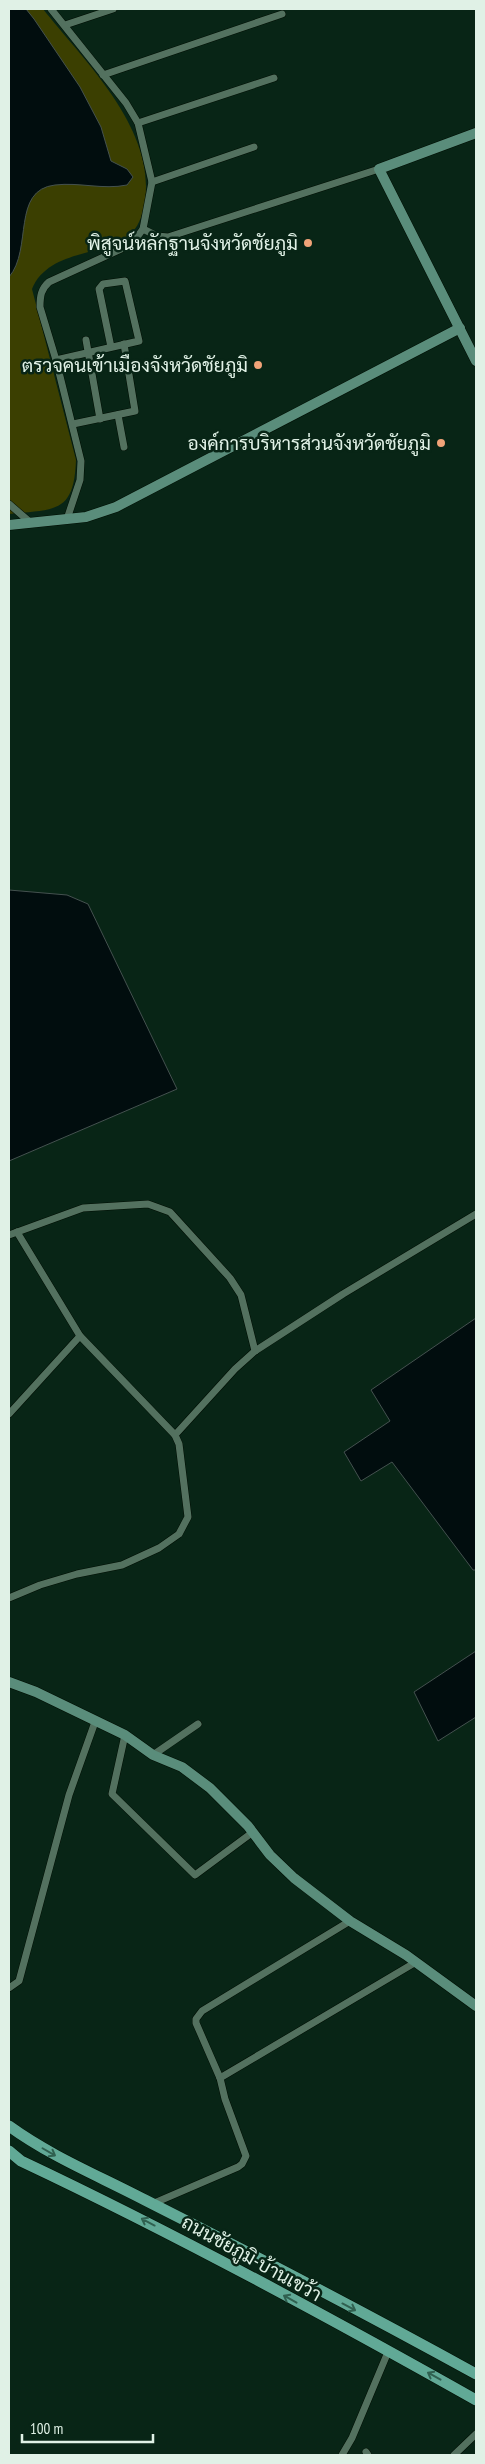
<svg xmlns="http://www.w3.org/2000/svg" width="485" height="2464" viewBox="0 0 485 2464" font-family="'PT Sans Narrow',Sarabun,sans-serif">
  <rect width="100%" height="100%" fill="#082516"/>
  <path fill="#3b3f01" d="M9,9h34c43,54 116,123 101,197 -3,15 -8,26 -22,34 -30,16 -75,13 -90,49l44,171c-2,54 -21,49 -67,54z"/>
  <g fill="#010d0e" stroke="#44514f">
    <path d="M9,9h17l8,10 46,68 21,40 10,34 16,8 6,8 -6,8c-24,5 -48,-3 -72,0 -44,5 -22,64 -46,92z"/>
    <polygon points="9,890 67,895 88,904 177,1089 9,1161"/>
    <polygon points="476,1318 476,1570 473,1570 392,1462 361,1481 344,1452 390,1421 371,1390"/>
    <polygon points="476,1651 476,1717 438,1741 414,1692"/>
  </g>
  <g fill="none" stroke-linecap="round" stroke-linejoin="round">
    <g stroke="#000e03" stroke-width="8">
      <g id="street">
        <path d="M51,9l75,94 12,20 14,59 -9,47 -11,15 -83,38c-8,7 -9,14 -9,25l16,53 25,101 -1,19 -13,39"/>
        <polyline points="65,25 113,9"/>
        <polyline points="103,75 282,14"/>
        <polyline points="138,123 274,78"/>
        <polyline points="152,182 254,147"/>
        <polyline points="143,229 157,236 168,237 379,169"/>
        <polyline points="86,340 100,419"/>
        <polyline points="56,360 139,341 125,281 103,284 99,289 111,347"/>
        <polyline points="118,415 124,447"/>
        <polyline points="73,424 135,411 124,344"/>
        <polyline points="9,504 31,523"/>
        <polyline points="9,1235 83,1208 148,1204 170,1212 230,1278 241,1295 255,1351"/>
        <polyline points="9,1414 80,1336"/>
        <polyline points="175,1435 235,1369 255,1351 343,1294 476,1214"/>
        <polyline points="9,1598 40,1585 77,1574 122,1565 159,1548 179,1534 188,1517 179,1444 175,1435 80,1336 17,1232"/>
        <polyline points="125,1735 112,1794 195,1875 253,1832"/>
        <polyline points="153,1755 198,1724"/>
        <polyline points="9,1988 19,1981 69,1795 95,1722"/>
        <polyline points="220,2078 416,1962"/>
        <polyline points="152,2204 238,2167 242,2164 246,2156 225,2099 220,2078 196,2023 196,2019 202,2011 350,1921"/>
        <polyline points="366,2452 368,2455"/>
        <polyline points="342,2455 352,2438 388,2352"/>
        <polyline points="454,2455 476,2434"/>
      </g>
    </g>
    <g stroke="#000e03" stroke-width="11">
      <g id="secondary">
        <polyline points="476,133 379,169 476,361"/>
        <polyline points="9,525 86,517 116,507 460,328"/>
        <polyline points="9,1682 36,1692 125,1735 153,1755 182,1767 210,1788 248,1826 270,1855 294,1878 350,1921 406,1955 476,2006"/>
      </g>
    </g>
    <g stroke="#000e03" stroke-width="12">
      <g id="primary">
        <path d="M9,2126c43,31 88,49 136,74 111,56 222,114 331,174"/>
        <path d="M9,2151l12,10c155,73 306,155 455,239"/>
      </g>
    </g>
    <use href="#street" stroke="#53715f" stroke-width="7"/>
    <use href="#secondary" stroke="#5a8d7b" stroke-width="10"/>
    <use href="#primary" stroke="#61a996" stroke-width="11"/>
  </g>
  <defs><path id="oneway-shaft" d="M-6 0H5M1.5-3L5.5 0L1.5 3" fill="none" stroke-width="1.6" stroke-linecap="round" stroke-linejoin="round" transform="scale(1.25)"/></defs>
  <g stroke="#306050">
    <use href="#oneway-shaft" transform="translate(49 2152) rotate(30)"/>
    <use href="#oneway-shaft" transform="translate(148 2222) rotate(-152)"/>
    <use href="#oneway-shaft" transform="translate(290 2299) rotate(-151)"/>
    <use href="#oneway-shaft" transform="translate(349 2307) rotate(28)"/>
    <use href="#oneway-shaft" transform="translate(434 2376) rotate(-151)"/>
  </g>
  <g fill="#f0a378" stroke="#082516" stroke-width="2">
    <circle cx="308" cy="243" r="5"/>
    <circle cx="258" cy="365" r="5"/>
    <circle cx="441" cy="443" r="5"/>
  </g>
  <g text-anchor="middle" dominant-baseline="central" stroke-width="5" stroke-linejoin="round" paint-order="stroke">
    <g font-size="19" fill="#e0f1e6" stroke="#082516" text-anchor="end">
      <text x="298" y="243">พิสูจน์หลักฐานจังหวัดชัยภูมิ</text>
      <text x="248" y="365">ตรวจคนเข้าเมืองจังหวัดชัยภูมิ</text>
      <text x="431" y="443">องค์การบริหารส่วนจังหวัดชัยภูมิ</text>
    </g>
    <g font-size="19" fill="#e0f1e6" stroke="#082516">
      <text transform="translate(252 2258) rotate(29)">ถนนชัยภูมิ-บ้านเขว้า</text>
    </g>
  </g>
  <rect width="485" height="2464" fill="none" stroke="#e0f1e6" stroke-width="20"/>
  <path d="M22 2434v8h131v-8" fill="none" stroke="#e0f1e6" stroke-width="2.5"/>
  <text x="30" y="2434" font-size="15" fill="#e0f1e6" stroke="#082516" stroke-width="4" paint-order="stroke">100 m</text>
</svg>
